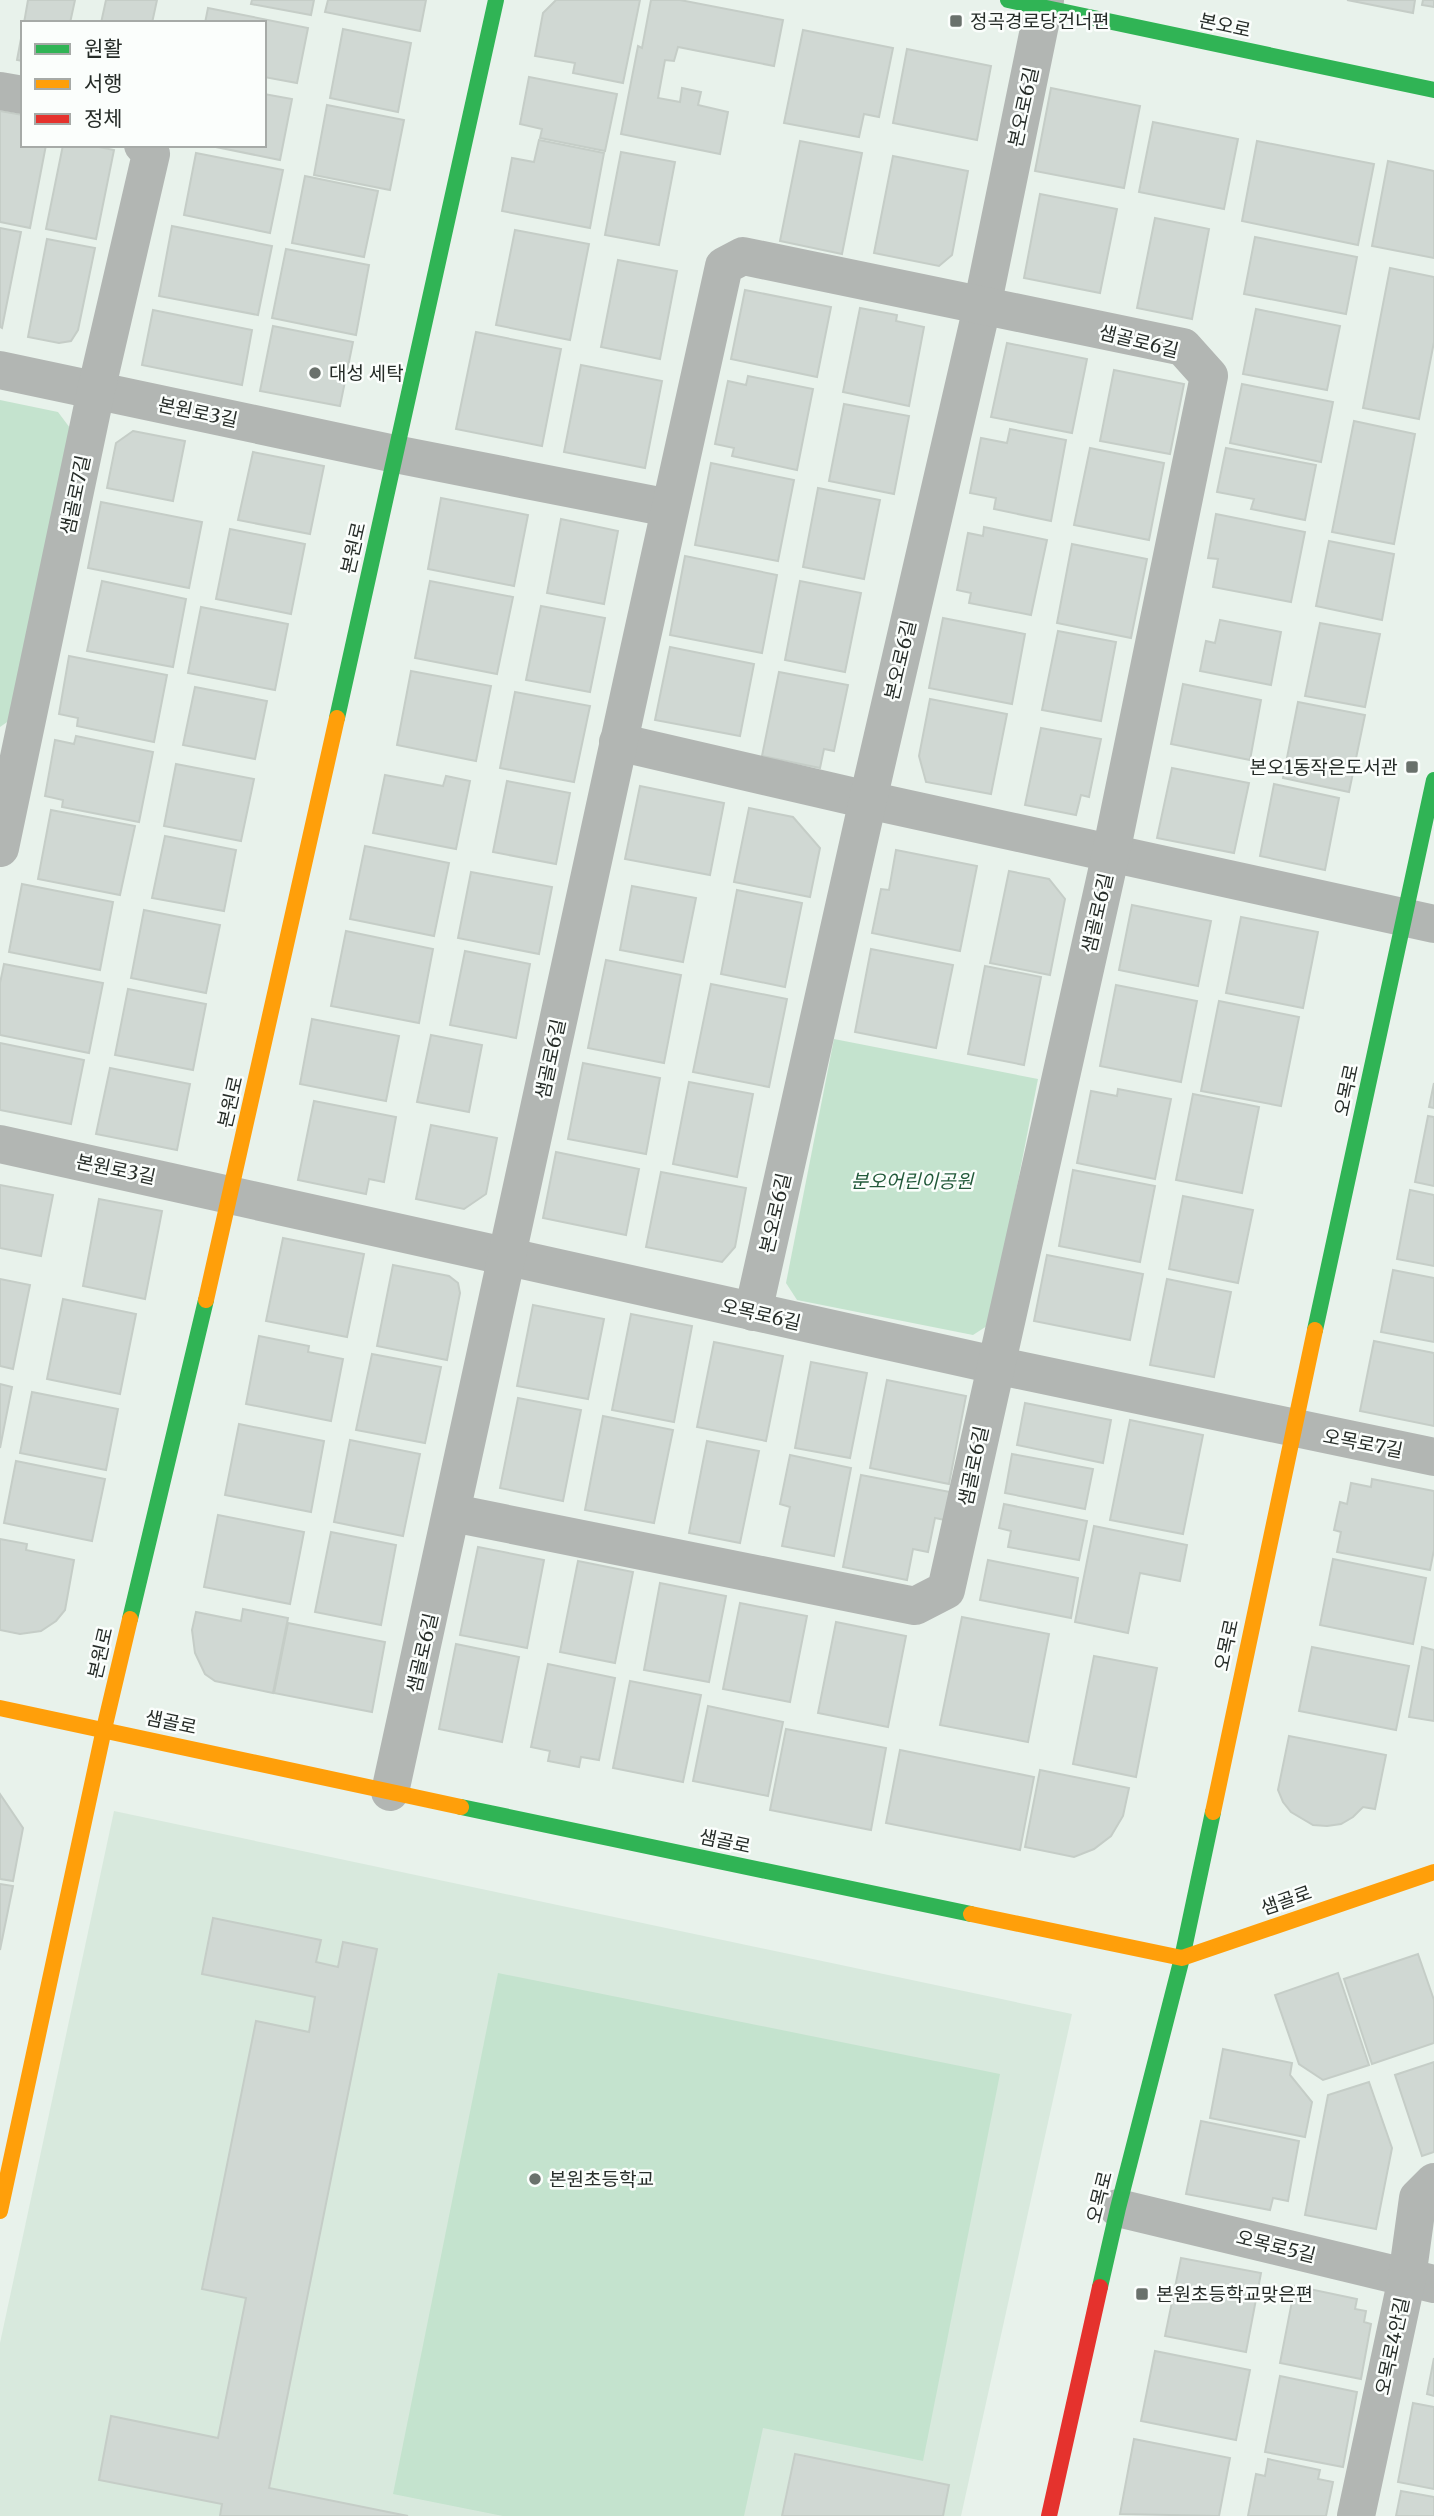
<svg xmlns="http://www.w3.org/2000/svg" width="1434" height="2516" viewBox="0 0 1434 2516" font-family="Merriweather,'Noto Sans KR',serif">
  <rect width="100%" height="100%" fill="#e8f2eb"/>
  <polygon fill="#d8e9dd" points="114,1811 1072,2014 961,2516 0,2516 0,2343"/>
  <g fill="#c4e3ce">
    <polygon points="0,400 58,412 70,428 13,718 0,727"/>
    <polygon points="834,1039 1038,1079 990,1324 973,1335 797,1300 786,1283"/>
    <polygon points="498,1973 1000,2074 923,2461 763,2428 744,2516 503,2516 393,2494"/>
  </g>
  <g fill="#d0d8d3" stroke="#c5cdc7" stroke-width="2">
    <polygon points="28,0 75,0 70,23 24,23"/>
    <polygon points="106,0 157,0 152,23 101,23"/>
    <polygon points="252,0 314,0 311,15 251,4"/>
    <polygon points="328,0 426,0 420,31 325,12"/>
    <polygon points="556,0 640,0 623,83 573,73 575,63 535,56 543,13"/>
    <polygon points="651,0 680,0 783,20 774,66 678,47 674,61 665,60 658,98 680,102 682,88 701,92 698,105 728,112 720,154 621,134 638,46 642,48"/>
    <polygon points="1347,0 1415,0 1413,13"/>
    <polygon points="1423,0 1434,0 1434,7 1422,5"/>
    <polygon points="208,8 308,28 297,83 264,77 264,23 205,23"/>
    <polygon points="23,28 23,61 17,60"/>
    <polygon points="343,29 411,43 398,112 330,98"/>
    <polygon points="803,30 893,48 879,117 864,114 859,137 784,123"/>
    <polygon points="907,49 991,66 977,140 893,123"/>
    <polygon points="529,77 617,94 605,151 540,138 542,129 520,124"/>
    <polygon points="1051,88 1140,106 1124,188 1035,171"/>
    <polygon points="264,94 292,99 280,160 206,145 264,145"/>
    <polygon points="327,105 404,120 390,190 314,175"/>
    <polygon points="0,111 23,115 23,145 46,145 30,228 0,222"/>
    <polygon points="1153,122 1238,139 1224,209 1139,192"/>
    <polygon points="539,140 604,153 590,228 502,211 512,158 534,162"/>
    <polygon points="800,141 862,153 842,254 780,241"/>
    <polygon points="1257,141 1374,164 1358,245 1242,221"/>
    <polygon points="63,145 89,145 114,150 96,239 46,229"/>
    <polygon points="621,152 675,162 659,245 605,235"/>
    <polygon points="196,153 283,170 270,233 184,215"/>
    <polygon points="893,156 968,171 952,255 939,266 874,253"/>
    <polygon points="1388,161 1434,171 1434,258 1372,246"/>
    <polygon points="305,176 378,191 364,257 292,243"/>
    <polygon points="1040,194 1117,209 1100,293 1024,278"/>
    <polygon points="1155,218 1209,229 1192,319 1137,308"/>
    <polygon points="172,226 272,246 258,315 159,296"/>
    <polygon points="0,228 21,232 2,328 0,327"/>
    <polygon points="515,230 589,244 570,340 496,325"/>
    <polygon points="1255,237 1357,257 1346,314 1244,294"/>
    <polygon points="47,239 95,248 78,330 71,341 59,343 28,337"/>
    <polygon points="286,249 369,265 356,335 272,318"/>
    <polygon points="618,260 677,271 660,359 601,347"/>
    <polygon points="1390,268 1434,277 1434,342 1419,419 1363,408"/>
    <polygon points="745,290 831,307 817,377 731,359"/>
    <polygon points="860,308 897,315 896,321 924,327 909,406 843,392"/>
    <polygon points="1256,309 1340,326 1327,390 1243,374"/>
    <polygon points="153,310 252,330 242,385 142,365"/>
    <polygon points="273,326 353,342 340,406 260,391"/>
    <polygon points="476,332 561,349 542,446 456,429"/>
    <polygon points="1007,343 1087,359 1072,433 991,417"/>
    <polygon points="581,365 662,381 645,468 564,452"/>
    <polygon points="1114,370 1184,384 1170,454 1100,441"/>
    <polygon points="748,376 813,389 797,470 732,456 734,448 715,444 728,381 746,385"/>
    <polygon points="1242,384 1333,402 1321,462 1230,443"/>
    <polygon points="844,404 909,416 894,494 829,481"/>
    <polygon points="1354,421 1415,434 1394,544 1332,532"/>
    <polygon points="1010,429 1066,440 1051,521 994,509 996,498 970,493 981,438 1007,443"/>
    <polygon points="133,431 185,441 173,501 107,488 116,443"/>
    <polygon points="1090,448 1164,463 1149,540 1074,525"/>
    <polygon points="1226,448 1316,465 1305,520 1251,509 1254,499 1217,492"/>
    <polygon points="253,452 324,466 310,534 238,520"/>
    <polygon points="711,463 794,480 778,561 695,545"/>
    <polygon points="818,488 880,500 864,579 803,567"/>
    <polygon points="441,498 528,515 514,586 428,569"/>
    <polygon points="101,502 202,522 189,588 88,568"/>
    <polygon points="1216,514 1305,532 1291,602 1213,587 1218,559 1208,558"/>
    <polygon points="561,519 618,531 604,604 547,593"/>
    <polygon points="984,527 1047,540 1031,615 969,603 971,593 957,590 968,533 983,536"/>
    <polygon points="230,529 305,544 291,614 216,599"/>
    <polygon points="1329,541 1394,554 1382,620 1316,606"/>
    <polygon points="1072,544 1147,559 1131,638 1057,623"/>
    <polygon points="685,556 777,575 762,653 670,635"/>
    <polygon points="102,581 186,599 173,667 87,651"/>
    <polygon points="430,581 513,597 497,674 415,658"/>
    <polygon points="800,581 861,593 845,672 785,660"/>
    <polygon points="541,606 605,618 590,692 526,680"/>
    <polygon points="201,607 288,624 275,690 188,673"/>
    <polygon points="943,618 1025,634 1012,704 929,688"/>
    <polygon points="1220,620 1281,632 1271,685 1200,671 1206,641 1215,643"/>
    <polygon points="1320,623 1380,634 1365,707 1305,696"/>
    <polygon points="1058,631 1116,642 1101,721 1042,710"/>
    <polygon points="670,647 754,664 740,736 655,720"/>
    <polygon points="69,656 167,675 154,742 77,726 78,718 59,714"/>
    <polygon points="411,671 491,686 476,761 397,745"/>
    <polygon points="779,672 848,685 834,751 824,749 820,768 762,756"/>
    <polygon points="1183,684 1261,700 1250,760 1171,744"/>
    <polygon points="195,687 267,701 255,759 183,745"/>
    <polygon points="515,692 590,706 574,782 500,768"/>
    <polygon points="930,699 1007,714 991,794 926,782 919,756"/>
    <polygon points="1298,702 1365,715 1349,792 1283,778"/>
    <polygon points="1041,728 1101,739 1089,797 1081,795 1076,815 1025,805"/>
    <polygon points="76,736 153,752 139,822 62,807 63,800 45,796 55,740 74,744"/>
    <polygon points="176,764 254,779 241,841 164,826"/>
    <polygon points="1172,768 1249,783 1234,853 1157,838"/>
    <polygon points="385,775 443,786 446,776 470,781 456,849 373,833"/>
    <polygon points="507,781 570,793 556,864 493,852"/>
    <polygon points="1274,784 1339,798 1325,870 1260,856"/>
    <polygon points="640,786 724,803 710,875 625,859"/>
    <polygon points="749,808 793,817 820,848 810,897 734,882"/>
    <polygon points="51,810 135,826 120,895 38,879"/>
    <polygon points="165,836 236,850 224,911 152,898"/>
    <polygon points="365,846 449,863 434,936 350,919"/>
    <polygon points="896,850 977,866 960,951 872,933 881,889 889,890"/>
    <polygon points="1009,871 1049,879 1065,899 1050,975 990,963"/>
    <polygon points="471,872 552,887 539,954 458,938"/>
    <polygon points="22,884 113,902 100,970 9,952"/>
    <polygon points="632,886 696,898 683,962 620,950"/>
    <polygon points="737,890 802,903 785,987 721,974"/>
    <polygon points="1132,905 1211,921 1198,986 1119,970"/>
    <polygon points="144,910 220,925 206,993 131,978"/>
    <polygon points="1241,917 1318,932 1303,1008 1226,993"/>
    <polygon points="346,931 433,949 419,1023 331,1006"/>
    <polygon points="871,949 953,965 936,1048 855,1032"/>
    <polygon points="465,951 530,964 516,1038 450,1025"/>
    <polygon points="606,960 681,975 664,1063 588,1048"/>
    <polygon points="4,964 103,983 89,1053 0,1035 0,983"/>
    <polygon points="985,966 1041,977 1024,1065 968,1054"/>
    <polygon points="711,984 787,999 769,1087 693,1072"/>
    <polygon points="1116,985 1197,1001 1181,1082 1100,1066"/>
    <polygon points="128,989 206,1004 193,1070 115,1055"/>
    <polygon points="1219,1001 1299,1017 1281,1106 1201,1091"/>
    <polygon points="312,1019 399,1036 386,1101 300,1084"/>
    <polygon points="431,1035 482,1045 469,1112 417,1102"/>
    <polygon points="0,1043 84,1060 71,1124 0,1110"/>
    <polygon points="583,1063 660,1078 646,1154 568,1139"/>
    <polygon points="110,1068 190,1084 177,1150 96,1134"/>
    <polygon points="689,1082 753,1094 737,1177 673,1164"/>
    <polygon points="1434,1083 1434,1108 1429,1107"/>
    <polygon points="1118,1089 1171,1099 1155,1179 1077,1163 1091,1091 1117,1096"/>
    <polygon points="1193,1094 1259,1107 1242,1193 1176,1180"/>
    <polygon points="314,1101 396,1117 384,1182 369,1179 366,1194 298,1180"/>
    <polygon points="1428,1116 1434,1117 1434,1186 1415,1182"/>
    <polygon points="431,1125 497,1138 486,1194 464,1209 416,1199"/>
    <polygon points="556,1152 639,1169 626,1235 543,1218"/>
    <polygon points="1073,1170 1155,1186 1140,1262 1059,1246"/>
    <polygon points="661,1172 746,1188 735,1247 722,1262 646,1247"/>
    <polygon points="0,1185 53,1195 41,1256 0,1248"/>
    <polygon points="1410,1190 1434,1195 1434,1266 1397,1259"/>
    <polygon points="1183,1196 1253,1210 1238,1283 1169,1269"/>
    <polygon points="99,1199 162,1211 145,1299 83,1286"/>
    <polygon points="283,1238 364,1254 347,1337 266,1321"/>
    <polygon points="1047,1255 1143,1274 1130,1340 1034,1321"/>
    <polygon points="393,1265 449,1276 458,1283 460,1293 447,1360 377,1346"/>
    <polygon points="1393,1270 1434,1278 1434,1342 1381,1332"/>
    <polygon points="0,1279 30,1285 13,1369 0,1366"/>
    <polygon points="1167,1279 1231,1292 1214,1377 1150,1365"/>
    <polygon points="63,1299 136,1314 120,1394 47,1379"/>
    <polygon points="533,1305 604,1319 588,1399 517,1386"/>
    <polygon points="631,1314 692,1326 674,1422 612,1410"/>
    <polygon points="259,1336 309,1346 308,1352 343,1359 331,1421 246,1404"/>
    <polygon points="1374,1341 1434,1353 1434,1426 1360,1411"/>
    <polygon points="714,1342 783,1356 766,1441 697,1427"/>
    <polygon points="372,1354 441,1367 425,1443 356,1430"/>
    <polygon points="811,1362 867,1373 850,1458 795,1448"/>
    <polygon points="887,1380 966,1396 949,1484 870,1468"/>
    <polygon points="0,1384 12,1387 0,1448"/>
    <polygon points="32,1392 118,1409 106,1470 20,1453"/>
    <polygon points="518,1398 581,1410 563,1501 500,1488"/>
    <polygon points="1025,1403 1111,1420 1103,1463 1017,1445"/>
    <polygon points="603,1416 673,1430 654,1523 585,1510"/>
    <polygon points="1130,1420 1203,1435 1183,1534 1110,1520"/>
    <polygon points="239,1424 324,1441 311,1512 225,1495"/>
    <polygon points="350,1440 420,1454 403,1536 334,1522"/>
    <polygon points="707,1441 759,1451 740,1543 689,1533"/>
    <polygon points="1012,1454 1093,1469 1085,1509 1005,1493"/>
    <polygon points="790,1455 851,1468 834,1556 782,1546 790,1507 780,1504"/>
    <polygon points="16,1461 105,1479 92,1541 4,1523"/>
    <polygon points="861,1475 950,1492 945,1520 935,1518 928,1552 913,1549 907,1580 843,1567"/>
    <polygon points="1372,1479 1434,1491 1434,1550 1430,1570 1337,1552 1341,1532 1334,1530 1340,1502 1347,1504 1351,1483 1371,1487"/>
    <polygon points="1004,1504 1087,1521 1079,1560 1008,1547 1011,1531 999,1528"/>
    <polygon points="218,1515 304,1532 290,1604 204,1587"/>
    <polygon points="1094,1526 1187,1545 1180,1581 1140,1573 1128,1633 1075,1622"/>
    <polygon points="331,1532 396,1545 381,1625 315,1612"/>
    <polygon points="0,1539 27,1544 26,1550 74,1560 65,1610 56,1621 41,1631 20,1634 0,1630"/>
    <polygon points="478,1547 544,1560 527,1648 460,1635"/>
    <polygon points="1333,1559 1426,1578 1413,1644 1320,1625"/>
    <polygon points="988,1560 1078,1578 1071,1618 980,1600"/>
    <polygon points="578,1561 633,1572 615,1663 560,1652"/>
    <polygon points="660,1583 726,1596 709,1682 644,1670"/>
    <polygon points="740,1603 807,1616 790,1702 723,1689"/>
    <polygon points="243,1609 288,1618 273,1693 215,1681 205,1674 195,1653 192,1630 196,1612 241,1621"/>
    <polygon points="962,1617 1049,1634 1028,1742 940,1725"/>
    <polygon points="836,1622 906,1636 888,1727 818,1713"/>
    <polygon points="288,1623 385,1642 372,1712 274,1693"/>
    <polygon points="456,1644 519,1657 502,1742 439,1729"/>
    <polygon points="1312,1647 1409,1666 1396,1730 1299,1711"/>
    <polygon points="1422,1647 1434,1650 1434,1721 1409,1717"/>
    <polygon points="1094,1656 1157,1668 1136,1777 1073,1764"/>
    <polygon points="548,1664 615,1678 599,1760 581,1757 579,1767 548,1761 550,1751 531,1747"/>
    <polygon points="630,1681 701,1695 683,1782 613,1768"/>
    <polygon points="708,1706 783,1722 768,1796 693,1781"/>
    <polygon points="786,1729 886,1748 871,1830 770,1810"/>
    <polygon points="1289,1736 1386,1755 1375,1809 1363,1807 1353,1817 1341,1824 1327,1826 1313,1825 1291,1812 1283,1802 1278,1790"/>
    <polygon points="900,1750 1034,1777 1020,1850 886,1823"/>
    <polygon points="1040,1770 1129,1788 1123,1816 1111,1836 1094,1849 1074,1857 1025,1847"/>
    <polygon points="0,1794 23,1828 13,1881 0,1879"/>
    <polygon points="0,1884 13,1886 0,1950"/>
    <polygon points="213,1918 321,1940 316,1962 338,1967 343,1942 377,1949 269,2488 408,2516 220,2516 222,2504 99,2480 111,2416 218,2438 246,2298 202,2289 256,2021 309,2032 315,1997 202,1974"/>
    <polygon points="1418,1954 1434,2000 1434,2043 1372,2064 1344,1979"/>
    <polygon points="1338,1973 1369,2065 1323,2080 1299,2064 1275,1995"/>
    <polygon points="1223,2049 1292,2063 1290,2075 1312,2102 1305,2137 1210,2118"/>
    <polygon points="1434,2062 1434,2152 1422,2156 1395,2075"/>
    <polygon points="1369,2082 1392,2148 1376,2229 1305,2215 1328,2095"/>
    <polygon points="1201,2121 1299,2141 1288,2201 1273,2198 1270,2210 1186,2194"/>
    <polygon points="1181,2258 1261,2273 1246,2352 1165,2336"/>
    <polygon points="1295,2286 1357,2299 1355,2309 1366,2311 1364,2322 1371,2324 1361,2379 1280,2363"/>
    <polygon points="1155,2351 1250,2370 1236,2440 1141,2421"/>
    <polygon points="1434,2358 1434,2396 1427,2394"/>
    <polygon points="1280,2376 1357,2392 1343,2467 1265,2452"/>
    <polygon points="1413,2403 1434,2407 1434,2489 1398,2482"/>
    <polygon points="1134,2439 1230,2458 1219,2516 1120,2514"/>
    <polygon points="795,2454 949,2485 943,2516 782,2516"/>
    <polygon points="1268,2459 1320,2470 1318,2479 1333,2482 1326,2516 1248,2516 1256,2474 1265,2476"/>
    <polygon points="1401,2491 1434,2497 1434,2516 1396,2516"/>
  </g>
  <g fill="none" stroke-linecap="round" stroke-linejoin="round">
    <g stroke="#b2b6b3" stroke-width="38">
      <polyline points="0,91 23,95"/>
      <polyline points="0,370 395,454 669,508"/>
      <polyline points="618,742 868,800 1434,924"/>
      <polyline points="0,848 96,391 151,154 143,145"/>
      <polyline points="0,1144 995,1365 1434,1457"/>
      <polyline points="753,1312 868,800 982,307 1045,0"/>
      <path d="M390,1792c115,-507 219,-1018 334,-1526l19,-10 440,91 26,29 -98,477 -165,737 -31,16 -462,-93"/>
      <polyline points="1118,2208 1434,2284"/>
      <polyline points="1356,2516 1407,2278 1418,2198 1434,2182"/>
    </g>
    <g stroke="#30b455" stroke-width="16">
      <polyline points="1008,0 1434,90"/>
      <polyline points="337,718 496,0"/>
      <polyline points="1315,1330 1434,780"/>
      <polyline points="130,1619 206,1300"/>
      <polyline points="461,1807 971,1914"/>
      <polyline points="1100,2287 1118,2208 1182,1958 1213,1812"/>
    </g>
    <g stroke="#ff9f0a" stroke-width="16">
      <polyline points="206,1300 337,718"/>
      <polyline points="0,1708 461,1807"/>
      <polyline points="1213,1812 1315,1330"/>
      <polyline points="971,1914 1182,1958 1434,1872"/>
      <polyline points="0,2211 104,1729 130,1619"/>
    </g>
    <polyline stroke="#e5322d" stroke-width="16" points="1049,2516 1100,2287"/>
  </g>
  <g fill="#6a716c" stroke="#fbfefc" stroke-width="2.5">
    <rect x="949" y="14" width="14" height="14" rx="3.5"/>
    <circle cx="315" cy="373" r="7"/>
    <rect x="1405" y="760" width="14" height="14" rx="3.5"/>
    <circle cx="535" cy="2179" r="7"/>
    <rect x="1135" y="2287" width="14" height="14" rx="3.5"/>
  </g>
  <g text-anchor="middle" dominant-baseline="central" stroke-width="5" stroke-linejoin="round" paint-order="stroke">
    <g font-size="19" fill="#262c28" stroke="#fbfefc" text-anchor="start">
      <text x="970" y="21">정곡경로당건너편</text>
      <text x="329" y="373">대성 세탁</text>
      <text x="1398" y="767" text-anchor="end">본오1동작은도서관</text>
      <text x="549" y="2179">본원초등학교</text>
      <text x="1156" y="2294">본원초등학교맞은편</text>
    </g>
    <g font-size="19" fill="#262c28" stroke="#fbfefc">
      <text transform="translate(1225 25) rotate(12)">본오로</text>
      <text transform="translate(1023 107) rotate(-78)">본오로6길</text>
      <text transform="translate(1139 341) rotate(14)">샘골로6길</text>
      <text transform="translate(198 412) rotate(12)">본원로3길</text>
      <text transform="translate(75 495) rotate(-78)">샘골로7길</text>
      <text transform="translate(353 548) rotate(-77)">본원로</text>
      <text transform="translate(900 660) rotate(-77)">본오로6길</text>
      <text transform="translate(1097 913) rotate(-77)">샘골로6길</text>
      <text transform="translate(550 1059) rotate(-78)">샘골로6길</text>
      <text transform="translate(1346 1090) rotate(-78)">오목로</text>
      <text transform="translate(230 1102) rotate(-77)">본원로</text>
      <text transform="translate(116 1169) rotate(12)">본원로3길</text>
      <text transform="translate(775 1213) rotate(-77)">본오로6길</text>
      <text transform="translate(761 1314) rotate(13)">오목로6길</text>
      <text transform="translate(1363 1443) rotate(11)">오목로7길</text>
      <text transform="translate(973 1466) rotate(-78)">샘골로6길</text>
      <text transform="translate(1226 1645) rotate(-78)">오목로</text>
      <text transform="translate(100 1653) rotate(-77)">본원로</text>
      <text transform="translate(422 1653) rotate(-77)">샘골로6길</text>
      <text transform="translate(171 1722) rotate(12)">샘골로</text>
      <text transform="translate(725 1841) rotate(12)">샘골로</text>
      <text transform="translate(1286 1900) rotate(-19)">샘골로</text>
      <text transform="translate(1099 2197) rotate(-76)">오목로</text>
      <text transform="translate(1276 2246) rotate(14)">오목로5길</text>
      <text transform="translate(1392 2346) rotate(-78)">오목로4안길</text>
    </g>
    <g font-size="19" font-style="italic" fill="#22593a" stroke="#fbfefc">
      <text x="912" y="1181">분오어린이공원</text>
    </g>
  </g>
  <rect x="21" y="21" width="245" height="126" fill="#fbfefc" stroke="#a6aaa7" stroke-width="2"/>
  <rect x="35" y="44" width="35" height="10" fill="#30b455" stroke="#a6aaa7" stroke-width="2"/>
  <text x="84" y="56" font-size="21" fill="#262c28">원활</text>
  <rect x="35" y="79" width="35" height="10" fill="#ff9f0a" stroke="#a6aaa7" stroke-width="2"/>
  <text x="84" y="91" font-size="21" fill="#262c28">서행</text>
  <rect x="35" y="114" width="35" height="10" fill="#e5322d" stroke="#a6aaa7" stroke-width="2"/>
  <text x="84" y="126" font-size="21" fill="#262c28">정체</text>
</svg>
